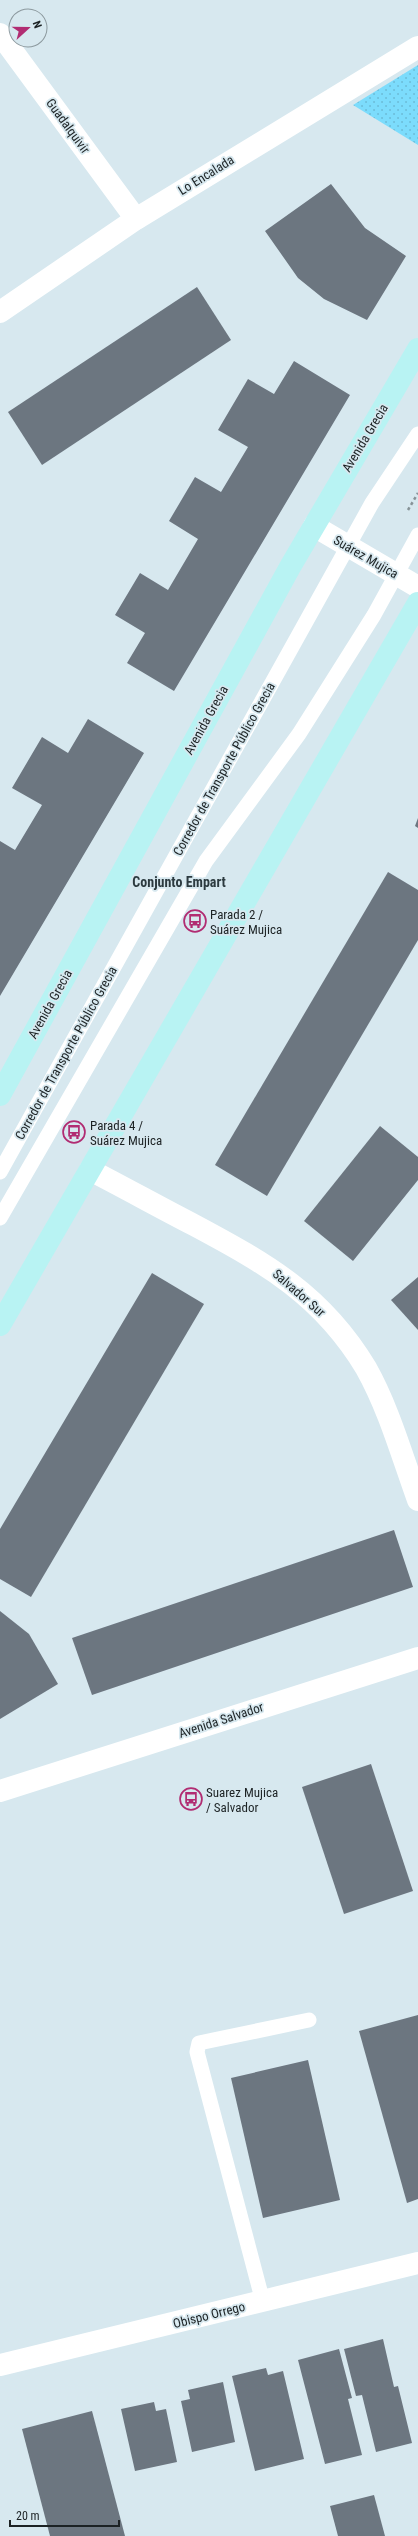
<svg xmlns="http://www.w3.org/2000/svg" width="418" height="2536" viewBox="0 0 418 2536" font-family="'Roboto Condensed',sans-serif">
  <defs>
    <pattern id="park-dots" width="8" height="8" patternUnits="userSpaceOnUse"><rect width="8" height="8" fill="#7cdcfc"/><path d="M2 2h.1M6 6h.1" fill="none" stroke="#6bbcd8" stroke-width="1.8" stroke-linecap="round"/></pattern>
  </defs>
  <rect width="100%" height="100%" fill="#d7e8ef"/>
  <polygon fill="url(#park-dots)" points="418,65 418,145 353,105"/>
  <g fill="#6c7680">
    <polygon points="331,184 365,228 406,256 367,320 324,299 298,278 265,231"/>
    <polygon points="197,287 231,340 42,465 8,412"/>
    <polygon points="294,361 350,395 174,691 127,663 145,633 115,615 140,573 168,590 198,539 169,521 195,477 221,492 248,447 218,430 248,379 274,394"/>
    <polygon points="88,719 144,753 0,996 0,841 15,850 42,805 12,788 42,737 68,753"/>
    <polygon points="418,818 418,828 415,826"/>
    <polygon points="388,872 418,890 418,940 267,1196 215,1165"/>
    <polygon points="380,1126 418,1157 418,1180 353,1261 304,1221"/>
    <polygon points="152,1273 204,1304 31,1597 0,1579 0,1529"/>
    <polygon points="418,1277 418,1330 391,1300"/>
    <polygon points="394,1530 413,1587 92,1695 72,1638"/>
    <polygon points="0,1611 29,1634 58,1684 0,1719"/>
    <polygon points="371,1764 413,1891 344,1914 302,1787"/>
    <polygon points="418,2015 418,2199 407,2203 359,2031"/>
    <polygon points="308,2060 340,2200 263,2218 231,2078"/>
    <polygon points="383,2339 394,2387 398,2386 412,2443 376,2452 362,2395 356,2396 344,2349"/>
    <polygon points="339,2349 352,2398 348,2399 362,2455 325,2464 298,2360"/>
    <polygon points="266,2368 268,2375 283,2371 304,2459 255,2471 232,2376"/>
    <polygon points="223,2382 235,2442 192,2452 181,2401 190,2399 188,2390"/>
    <polygon points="154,2402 156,2411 166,2409 177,2462 135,2471 121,2409"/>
    <polygon points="92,2411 125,2536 50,2536 22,2429"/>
    <polygon points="374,2495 385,2536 338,2536 330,2506"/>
  </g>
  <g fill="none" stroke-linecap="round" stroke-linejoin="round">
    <polyline stroke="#879398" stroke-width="2.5" stroke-dasharray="3 3" stroke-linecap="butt" points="408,510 418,493"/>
    <g stroke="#fff" stroke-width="15">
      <polyline points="0,1172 372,503 418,434"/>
      <polyline points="0,1218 206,861 299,734 374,615 418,535"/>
      <polyline points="263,2302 197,2052 199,2043 309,2020"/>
    </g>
    <g stroke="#fff" stroke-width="22">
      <polyline points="0,34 136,219"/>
      <polyline points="314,526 418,587"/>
      <path d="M90,1170c35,18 69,37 104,55 73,39 128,70 172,143 23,41 36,88 52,132"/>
      <polyline points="0,2365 418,2263"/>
    </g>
    <polyline stroke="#fff" stroke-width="22" points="0,312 136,219 418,47"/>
    <polyline stroke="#fff" stroke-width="22" points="0,1791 418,1658"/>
    <g stroke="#b8f3f3" stroke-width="22">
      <polyline points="0,1095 290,567 418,349"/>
      <polyline points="0,1325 418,603"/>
    </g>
  </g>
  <defs>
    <g id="bus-ring" transform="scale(1.15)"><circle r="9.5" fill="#d7e8ef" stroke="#b12c72" stroke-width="1.5"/><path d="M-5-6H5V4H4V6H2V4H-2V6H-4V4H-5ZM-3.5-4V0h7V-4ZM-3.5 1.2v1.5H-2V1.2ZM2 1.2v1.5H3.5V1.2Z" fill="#b12c72"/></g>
  </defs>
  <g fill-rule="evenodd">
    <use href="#bus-ring" x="195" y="921"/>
    <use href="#bus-ring" x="74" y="1132"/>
    <use href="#bus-ring" x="191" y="1799"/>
  </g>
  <g text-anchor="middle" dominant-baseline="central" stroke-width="3.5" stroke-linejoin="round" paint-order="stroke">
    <g font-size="13" fill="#1c2224" stroke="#d7e8ef">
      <text transform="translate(68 126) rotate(54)">Guadalquivir</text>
      <text transform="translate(206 175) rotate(-32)">Lo Encalada</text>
      <text transform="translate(365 438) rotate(-59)">Avenida Grecia</text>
      <text transform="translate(366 557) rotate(30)">Suárez Mujica</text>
      <text transform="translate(206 720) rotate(-61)">Avenida Grecia</text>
      <text transform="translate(224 769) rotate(-61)">Corredor de Transporte Público Grecia</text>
      <text transform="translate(50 1004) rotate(-61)">Avenida Grecia</text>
      <text transform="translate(66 1053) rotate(-61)">Corredor de Transporte Público Grecia</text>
      <text transform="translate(299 1293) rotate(41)">Salvador Sur</text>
      <text transform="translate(221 1720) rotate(-18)">Avenida Salvador</text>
      <text transform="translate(209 2315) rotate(-14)">Obispo Orrego</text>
    </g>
    <g font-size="13" fill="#1c2224" stroke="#d7e8ef" text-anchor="start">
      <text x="210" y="914">Parada 2 /<tspan x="210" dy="15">Suárez Mujica</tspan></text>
      <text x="90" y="1125">Parada 4 /<tspan x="90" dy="15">Suárez Mujica</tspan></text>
      <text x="206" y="1792">Suarez Mujica<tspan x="206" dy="15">/ Salvador</tspan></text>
    </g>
    <g font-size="14" font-weight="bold" fill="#2c3a3f" stroke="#d7e8ef">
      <text x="179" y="882">Conjunto Empart</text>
    </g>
  </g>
  <g transform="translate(28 28) rotate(69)"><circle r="19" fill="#d7e8ef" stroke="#8c999e"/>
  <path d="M0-3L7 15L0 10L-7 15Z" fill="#b12c72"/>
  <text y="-6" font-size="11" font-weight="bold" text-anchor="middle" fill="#1c2224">N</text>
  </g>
  <path d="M10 2520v6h109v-6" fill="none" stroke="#1c2224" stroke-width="2"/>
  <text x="16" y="2520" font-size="12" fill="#1c2224" stroke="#d7e8ef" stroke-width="3" paint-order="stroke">20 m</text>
</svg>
